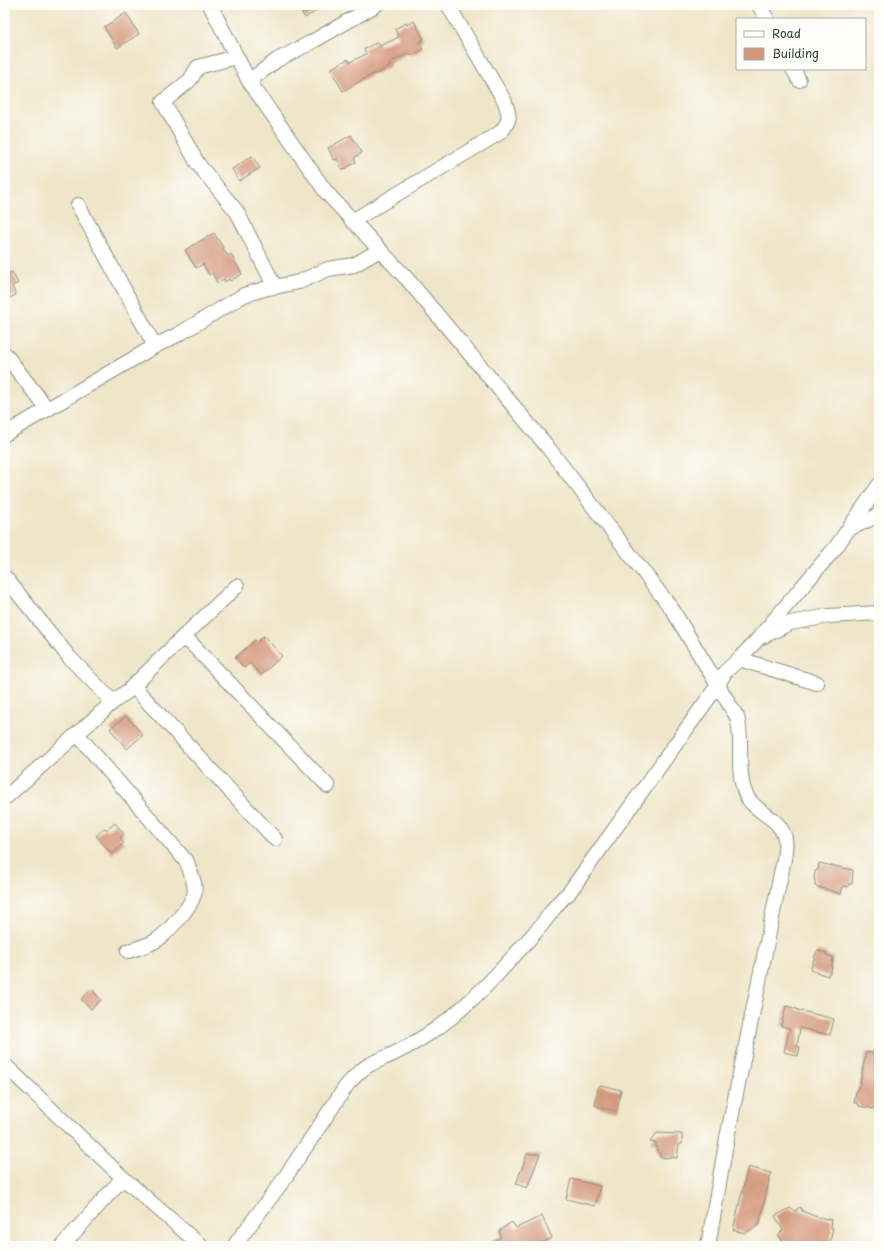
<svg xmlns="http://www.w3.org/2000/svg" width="884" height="1251" viewBox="0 0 884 1251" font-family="'Playpen Sans',sans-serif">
  <rect width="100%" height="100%" fill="#fdfcf7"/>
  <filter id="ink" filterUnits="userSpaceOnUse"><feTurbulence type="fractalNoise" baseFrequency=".025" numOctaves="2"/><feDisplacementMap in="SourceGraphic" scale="8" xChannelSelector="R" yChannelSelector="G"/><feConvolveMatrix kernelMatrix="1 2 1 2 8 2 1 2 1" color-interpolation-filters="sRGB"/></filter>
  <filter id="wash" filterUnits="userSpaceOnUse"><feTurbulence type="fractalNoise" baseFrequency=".012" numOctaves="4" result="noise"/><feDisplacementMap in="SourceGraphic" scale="16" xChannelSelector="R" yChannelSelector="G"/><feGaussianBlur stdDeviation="0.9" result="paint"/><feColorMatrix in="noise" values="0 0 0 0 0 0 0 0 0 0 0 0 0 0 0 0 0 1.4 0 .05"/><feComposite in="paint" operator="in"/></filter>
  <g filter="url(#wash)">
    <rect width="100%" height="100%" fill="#efe5c8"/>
    <g id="blocks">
      <g fill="#d4977b">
        <polygon points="297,5 326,5 305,18"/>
        <polygon points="126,13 139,34 117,48 104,27"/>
        <polygon points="414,21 424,39 419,42 423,49 411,56 409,53 389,63 391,66 376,74 375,73 343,91 330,69 348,59 350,62 366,54 364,49 378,42 380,46 399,37 395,29 406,23 407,25"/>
        <polygon points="351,135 362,153 354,158 356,162 343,170 337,159 334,160 328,148"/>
        <polygon points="252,156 260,168 239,181 232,169"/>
        <polygon points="214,233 228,256 231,254 242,274 230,281 229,279 225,282 224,279 217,283 212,273 209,275 203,264 196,268 185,250"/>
        <polygon points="5,272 6,275 12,272 18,283 12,286 16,295 5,300"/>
        <polygon points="264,636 282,656 261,675 250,663 244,668 235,658 255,640 257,642"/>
        <polygon points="126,716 143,735 127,749 110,729"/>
        <polygon points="115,823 124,834 120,838 124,843 112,854 96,836 105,828 107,830"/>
        <polygon points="819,863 853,870 852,884 849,884 848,887 843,886 841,894 815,886 815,881 814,878 815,871 818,870"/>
        <polygon points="817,951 827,953 826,955 833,957 832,965 831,972 829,972 828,976 810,970"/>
        <polygon points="92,989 101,1000 91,1009 81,999"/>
        <polygon points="786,1006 797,1009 798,1010 834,1019 830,1035 800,1028 797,1046 800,1047 798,1056 784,1052 790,1028 781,1026"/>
        <polygon points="866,1052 879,1054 879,1110 859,1106 858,1103 854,1103 856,1092 860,1083"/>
        <polygon points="601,1085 621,1090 617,1111 601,1108 595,1105 598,1087"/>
        <polygon points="657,1133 682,1134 682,1144 679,1144 677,1158 668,1157 667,1158 660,1157 660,1154 657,1151 656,1143 650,1142"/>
        <polygon points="527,1154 540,1154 527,1188 516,1184"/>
        <polygon points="748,1167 771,1173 759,1225 745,1233 733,1230"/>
        <polygon points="571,1179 600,1186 595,1206 566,1199"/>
        <polygon points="800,1207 802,1211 814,1216 832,1220 831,1228 833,1228 829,1246 798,1246 794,1245 792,1242 788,1243 782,1240 778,1235 783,1230 775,1216 790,1208 794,1211"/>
        <polygon points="542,1216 552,1238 535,1246 485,1246 501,1237 499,1231 512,1222 516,1228"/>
      </g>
    </g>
  </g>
  <g filter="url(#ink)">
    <use href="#blocks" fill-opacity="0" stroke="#87917e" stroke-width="1"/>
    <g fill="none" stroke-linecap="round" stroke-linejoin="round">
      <g stroke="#87917e" stroke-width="16">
        <g id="street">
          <path d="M210,5l39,76 77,111 82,88 138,165 126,164 65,108c7,24 -1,49 7,73 7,22 33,25 40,45 3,7 1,16 0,24l-57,279 -19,108"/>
          <polyline points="759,5 767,19"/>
          <polyline points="236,57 198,67 190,80 163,102 198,164 237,212 275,287"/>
          <polyline points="793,69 799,80"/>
          <polyline points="249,81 277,60 310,43 376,5"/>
          <polyline points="78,205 155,346"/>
          <path d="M352,221l149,-89c10,-13 9,-15 4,-30l-57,-97"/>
          <polyline points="5,354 42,402 46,410"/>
          <polyline points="5,434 155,346 179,334 244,295 264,289 299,282 328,269 354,265 380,250"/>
          <polyline points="849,529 879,515"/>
          <polyline points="5,577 69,657 113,702"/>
          <polyline points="764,636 790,623 829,616 879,613"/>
          <polyline points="181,639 237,586"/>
          <polyline points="739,659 817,683"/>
          <polyline points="133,686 275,839"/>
          <path d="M77,734l110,128c3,10 10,23 7,33 -4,13 -26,37 -37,45 -9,6 -19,8 -29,11"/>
          <polyline points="5,798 113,702 128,691 181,639 190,642 328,786"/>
          <polyline points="5,1065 123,1178 201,1246"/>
          <polyline points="62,1246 123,1178"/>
          <path d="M234,1246l48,-64 65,-97c6,-7 13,-15 22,-20 9,-5 19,-8 28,-13 13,-6 27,-15 39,-23 39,-28 71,-65 102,-100 11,-12 18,-27 30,-35l150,-209 7,-13 14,-13 19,-20 78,-92 43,-62"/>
        </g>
      </g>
      <use href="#street" stroke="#fff" stroke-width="14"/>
    </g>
  </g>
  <rect width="884" height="1251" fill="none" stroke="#fdfcf7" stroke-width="20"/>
  <rect x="736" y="18" width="130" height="52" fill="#fdfcf7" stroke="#a4b0a9"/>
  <rect x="744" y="31" width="20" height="6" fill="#ffffff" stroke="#a4b0a9"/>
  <text x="772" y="38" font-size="12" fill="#1f3d34">Road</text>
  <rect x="744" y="48" width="20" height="12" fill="#d4977b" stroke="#a4b0a9"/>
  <text x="772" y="58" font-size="12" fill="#1f3d34">Building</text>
</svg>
